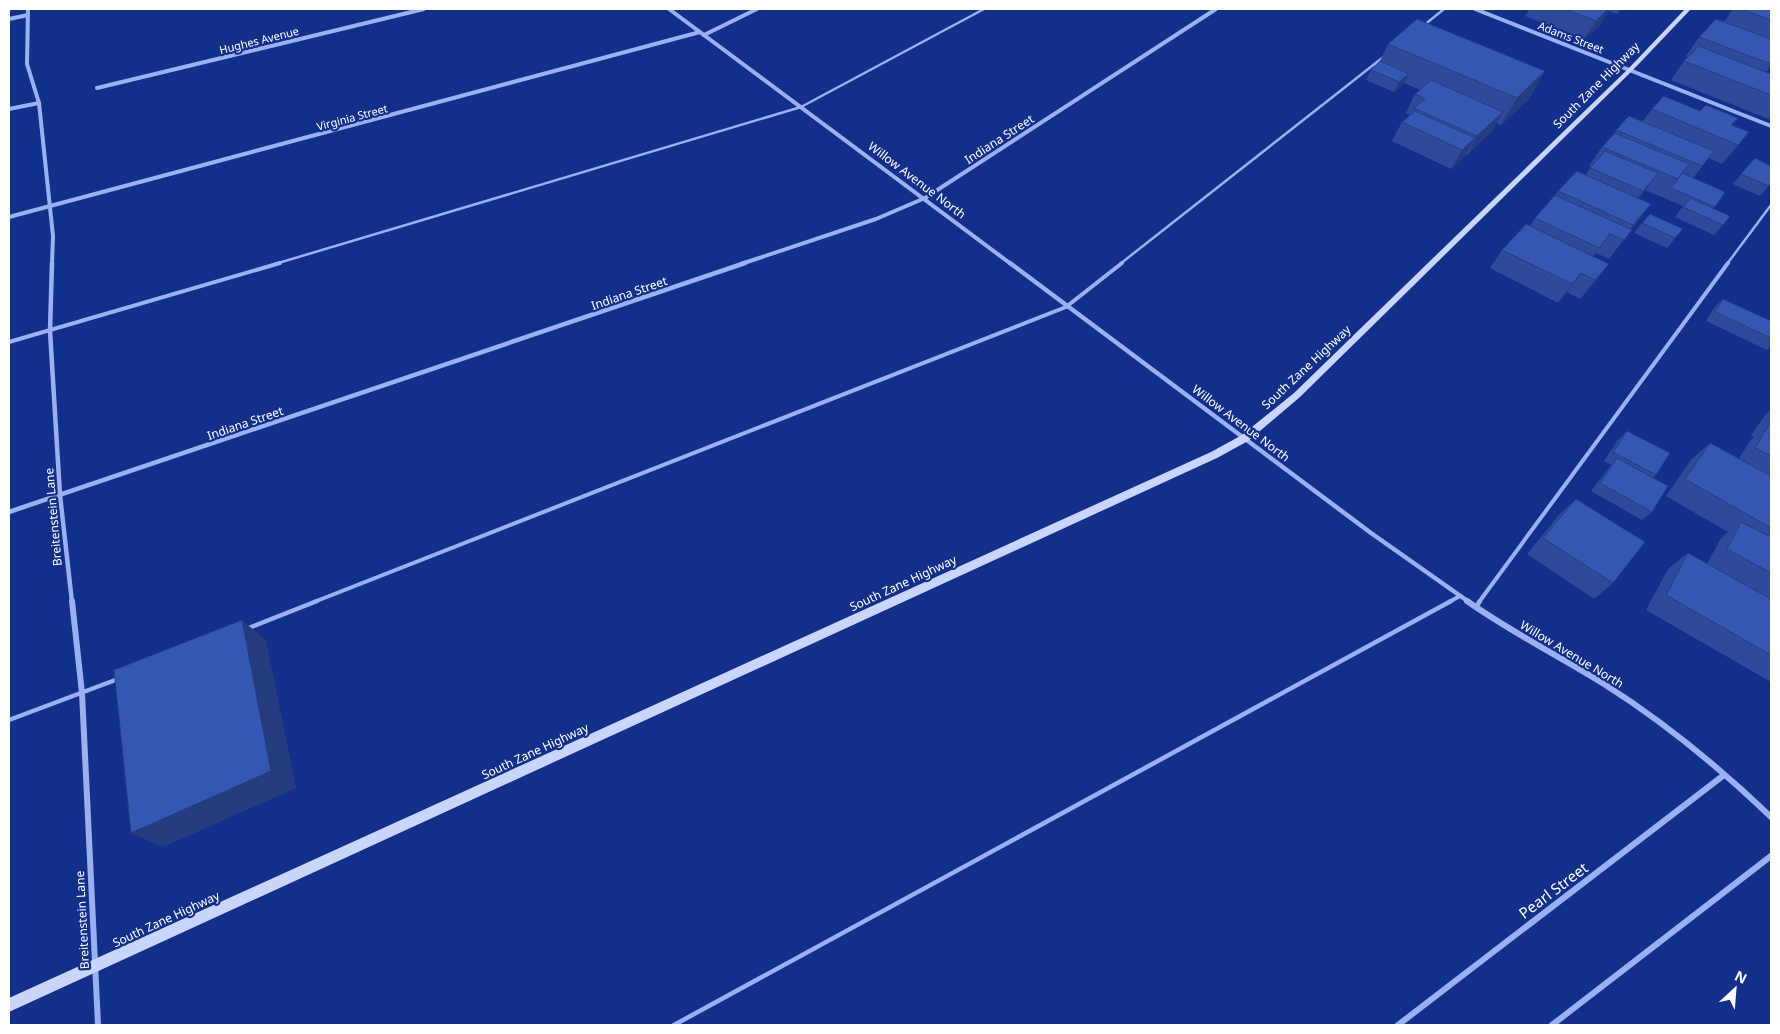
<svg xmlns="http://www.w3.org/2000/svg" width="1780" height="1034" viewBox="0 0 1780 1034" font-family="'Noto Sans',sans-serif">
  <rect width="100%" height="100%" fill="#11308c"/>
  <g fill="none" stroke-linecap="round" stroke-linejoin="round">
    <g stroke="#99b1f1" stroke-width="2.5">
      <polyline points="1423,26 1444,9"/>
      <polyline points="275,264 801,107 984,9"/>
      <polyline points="1120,264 1386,55"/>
      <polyline points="1727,264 1771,205"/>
    </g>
    <g stroke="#99b1f1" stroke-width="4">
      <polyline points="9,342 280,263"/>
      <polyline points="314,602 1066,307 1122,263"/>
      <polyline points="1449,602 1460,596"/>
      <polyline points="1479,602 1728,263"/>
    </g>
    <g stroke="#99b1f1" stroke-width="4.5">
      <polyline points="1476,607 1480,601"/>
      <polyline points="246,629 317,601"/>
      <polyline points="9,720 118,679"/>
      <polyline points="674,1025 1451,601"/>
    </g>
    <g stroke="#99b1f1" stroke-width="4">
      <polyline points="28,9 27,64 39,103 53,236 52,264"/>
      <polyline points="669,9 1011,264"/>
      <polyline points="1475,9 1771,126"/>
      <polyline points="9,19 28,15"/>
      <polyline points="704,35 757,9"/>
      <polyline points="97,88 424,9"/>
      <polyline points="9,109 39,103"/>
      <polyline points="9,217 700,32"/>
      <polyline points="741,264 876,219 925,198 1216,9"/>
    </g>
    <g stroke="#99b1f1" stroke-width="4.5">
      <polyline points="52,263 50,331 60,495 72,602"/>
      <polyline points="1010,263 1371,533 1469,602"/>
      <polyline points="9,512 745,263"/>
    </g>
    <g stroke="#99b1f1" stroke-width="6">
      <polyline points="72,601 82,693 98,1025"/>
      <path d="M1467,601c44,31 92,55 137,83 60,38 116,84 167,133"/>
      <polyline points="1398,1025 1724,775"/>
      <polyline points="1552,1025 1771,856"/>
    </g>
    <polygon fill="#c8d5fc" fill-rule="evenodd" points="1685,9 1691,9 1633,70 1300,397 1248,441 1217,458 9,1012 9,998 1211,452 1242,435 1294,393 1629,68"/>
  </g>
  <g fill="#2e4b9b">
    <polygon points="1530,9 1623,9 1617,14 1608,11 1600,25 1584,39 1525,16"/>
    <polygon points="1733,9 1771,9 1771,66 1766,72 1771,74 1771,120 1671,80 1684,61 1688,57 1686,56 1699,37 1724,22"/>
    <polygon points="1388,44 1545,71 1529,99 1501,125 1496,123 1492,131 1467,155 1466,155 1464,157 1451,169 1392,141 1402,122 1410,115 1406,113 1415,94 1420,90 1404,83 1394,92 1366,80 1371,70 1380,61"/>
    <polygon points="1652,109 1700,111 1738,118 1732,125 1749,132 1722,164 1709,158 1693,178 1725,192 1713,209 1723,225 1714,235 1675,217 1683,206 1645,190 1639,199 1651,204 1609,259 1596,253 1593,257 1609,264 1594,283 1580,299 1567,292 1558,303 1490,268 1502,250 1530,226 1535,218 1555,195 1558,191 1585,175 1591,167 1589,166 1602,147 1611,137 1616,130 1643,121"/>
    <polygon points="1755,158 1771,183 1760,196 1733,184"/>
    <polygon points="1650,214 1683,229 1667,248 1634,233"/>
    <polygon points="1723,299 1771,321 1771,347 1767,350 1706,321 1714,308"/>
    <polygon points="1771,409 1771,682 1646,610 1668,569 1688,553 1707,564 1721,538 1728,532 1666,496 1691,460 1710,443 1739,458 1750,441 1754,437 1751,435 1766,414"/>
    <polygon points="1627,431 1656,475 1653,478 1652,512 1642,520 1591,491 1611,465 1604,461 1618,440"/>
    <polygon points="1576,499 1613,583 1594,599 1527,554 1559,515"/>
  </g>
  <g fill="#253d7e">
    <polygon points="1608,9 1609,9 1600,25 1584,39 1596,21"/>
    <polygon points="1621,9 1623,9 1617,14"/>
    <polygon points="1545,71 1529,99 1501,125 1517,98"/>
    <polygon points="1409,74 1404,83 1394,92 1399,82"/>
    <polygon points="1503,112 1492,131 1467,155 1477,136"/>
    <polygon points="1749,132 1734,151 1722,164 1738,145"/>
    <polygon points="1475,138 1464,157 1451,169 1462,150"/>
    <polygon points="1658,173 1644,192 1629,210 1643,191"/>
    <polygon points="1651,204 1637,223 1622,240 1633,225"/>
    <polygon points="1609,264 1594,283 1580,299 1595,280"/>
    <polygon points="1581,273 1567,292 1558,303 1572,284"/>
    <polygon points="242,620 266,640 296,788 163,847 131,833"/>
  </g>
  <g fill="#3557b4" stroke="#253d7e">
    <polygon points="1565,9 1608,9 1596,21"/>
    <polygon points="1741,9 1771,9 1771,20"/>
    <polygon points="1417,19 1545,71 1517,98 1388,44"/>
    <polygon points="1716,19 1771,39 1771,64 1699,37"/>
    <polygon points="1699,46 1771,74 1771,95 1684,61"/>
    <polygon points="1380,61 1409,74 1399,82 1371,70"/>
    <polygon points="1431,80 1503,112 1477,136 1414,108 1425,99 1415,94"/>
    <polygon points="1664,96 1700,111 1706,105 1738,118 1731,125 1749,132 1738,145 1652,109"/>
    <polygon points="1415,111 1475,138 1462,150 1402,122"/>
    <polygon points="1629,116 1714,151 1702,166 1616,130"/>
    <polygon points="1615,133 1689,164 1678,179 1602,147"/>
    <polygon points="1605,151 1658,173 1643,191 1590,168"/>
    <polygon points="1755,158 1771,166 1771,183 1769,186 1741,174"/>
    <polygon points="1577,171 1651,204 1633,225 1558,191"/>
    <polygon points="1682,173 1725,192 1715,207 1671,188"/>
    <polygon points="1555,195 1632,230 1624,240 1610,234 1599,248 1535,218"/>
    <polygon points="1690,198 1730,216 1723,225 1683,207"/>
    <polygon points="1650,214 1683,229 1675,238 1642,223"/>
    <polygon points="1526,224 1609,264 1595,280 1581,273 1572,284 1502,250"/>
    <polygon points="1723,299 1771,321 1771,338 1715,312"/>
    <polygon points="1770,423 1771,424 1771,456 1755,448"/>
    <polygon points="1627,431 1670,453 1656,475 1613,452"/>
    <polygon points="1710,443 1771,476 1771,528 1685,479"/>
    <polygon points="1617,458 1668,486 1652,512 1600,483"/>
    <polygon points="1576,499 1645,542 1613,583 1543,538"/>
    <polygon points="1741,522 1771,537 1771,573 1727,549"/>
    <polygon points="1688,553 1771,599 1771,655 1666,595"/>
    <polygon points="242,620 271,771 131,833 114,670"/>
  </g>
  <g text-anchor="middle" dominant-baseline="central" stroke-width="4.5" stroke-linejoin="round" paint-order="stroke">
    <g font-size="11" fill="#fff" stroke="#11308c">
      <text transform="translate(1571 37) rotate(21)">Adams Street</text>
      <text transform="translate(259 40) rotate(-14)">Hughes Avenue</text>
      <text transform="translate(352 117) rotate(-15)">Virginia Street</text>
    </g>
    <g font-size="12" fill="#fff" stroke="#11308c">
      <text transform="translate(1596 85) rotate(-45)">South Zane Highway</text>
      <text transform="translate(999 139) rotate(-33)">Indiana Street</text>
      <text transform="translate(917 180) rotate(37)">Willow Avenue North</text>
      <text transform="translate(629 293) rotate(-19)">Indiana Street</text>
      <text transform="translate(1306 367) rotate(-43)">South Zane Highway</text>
      <text transform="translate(245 423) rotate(-19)">Indiana Street</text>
      <text transform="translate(1241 423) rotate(37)">Willow Avenue North</text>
      <text transform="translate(53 517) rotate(-95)">Breitenstein Lane</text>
      <text transform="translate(903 583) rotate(-25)">South Zane Highway</text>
      <text transform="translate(1572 654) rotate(31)">Willow Avenue North</text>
      <text transform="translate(535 751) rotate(-25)">South Zane Highway</text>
      <text transform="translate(166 919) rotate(-25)">South Zane Highway</text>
      <text transform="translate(82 920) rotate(-93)">Breitenstein Lane</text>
    </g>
    <g font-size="15" fill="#fff" stroke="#11308c">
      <text transform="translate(1553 890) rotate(-37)">Pearl Street</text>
    </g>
  </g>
  <rect width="1780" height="1034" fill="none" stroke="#ffffff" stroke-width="20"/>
  <g transform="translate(1735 989) rotate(26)" stroke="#11308c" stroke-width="4" paint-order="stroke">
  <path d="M0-4L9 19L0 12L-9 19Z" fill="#ffffff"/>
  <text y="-8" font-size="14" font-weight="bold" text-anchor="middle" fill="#ffffff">N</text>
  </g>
</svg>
